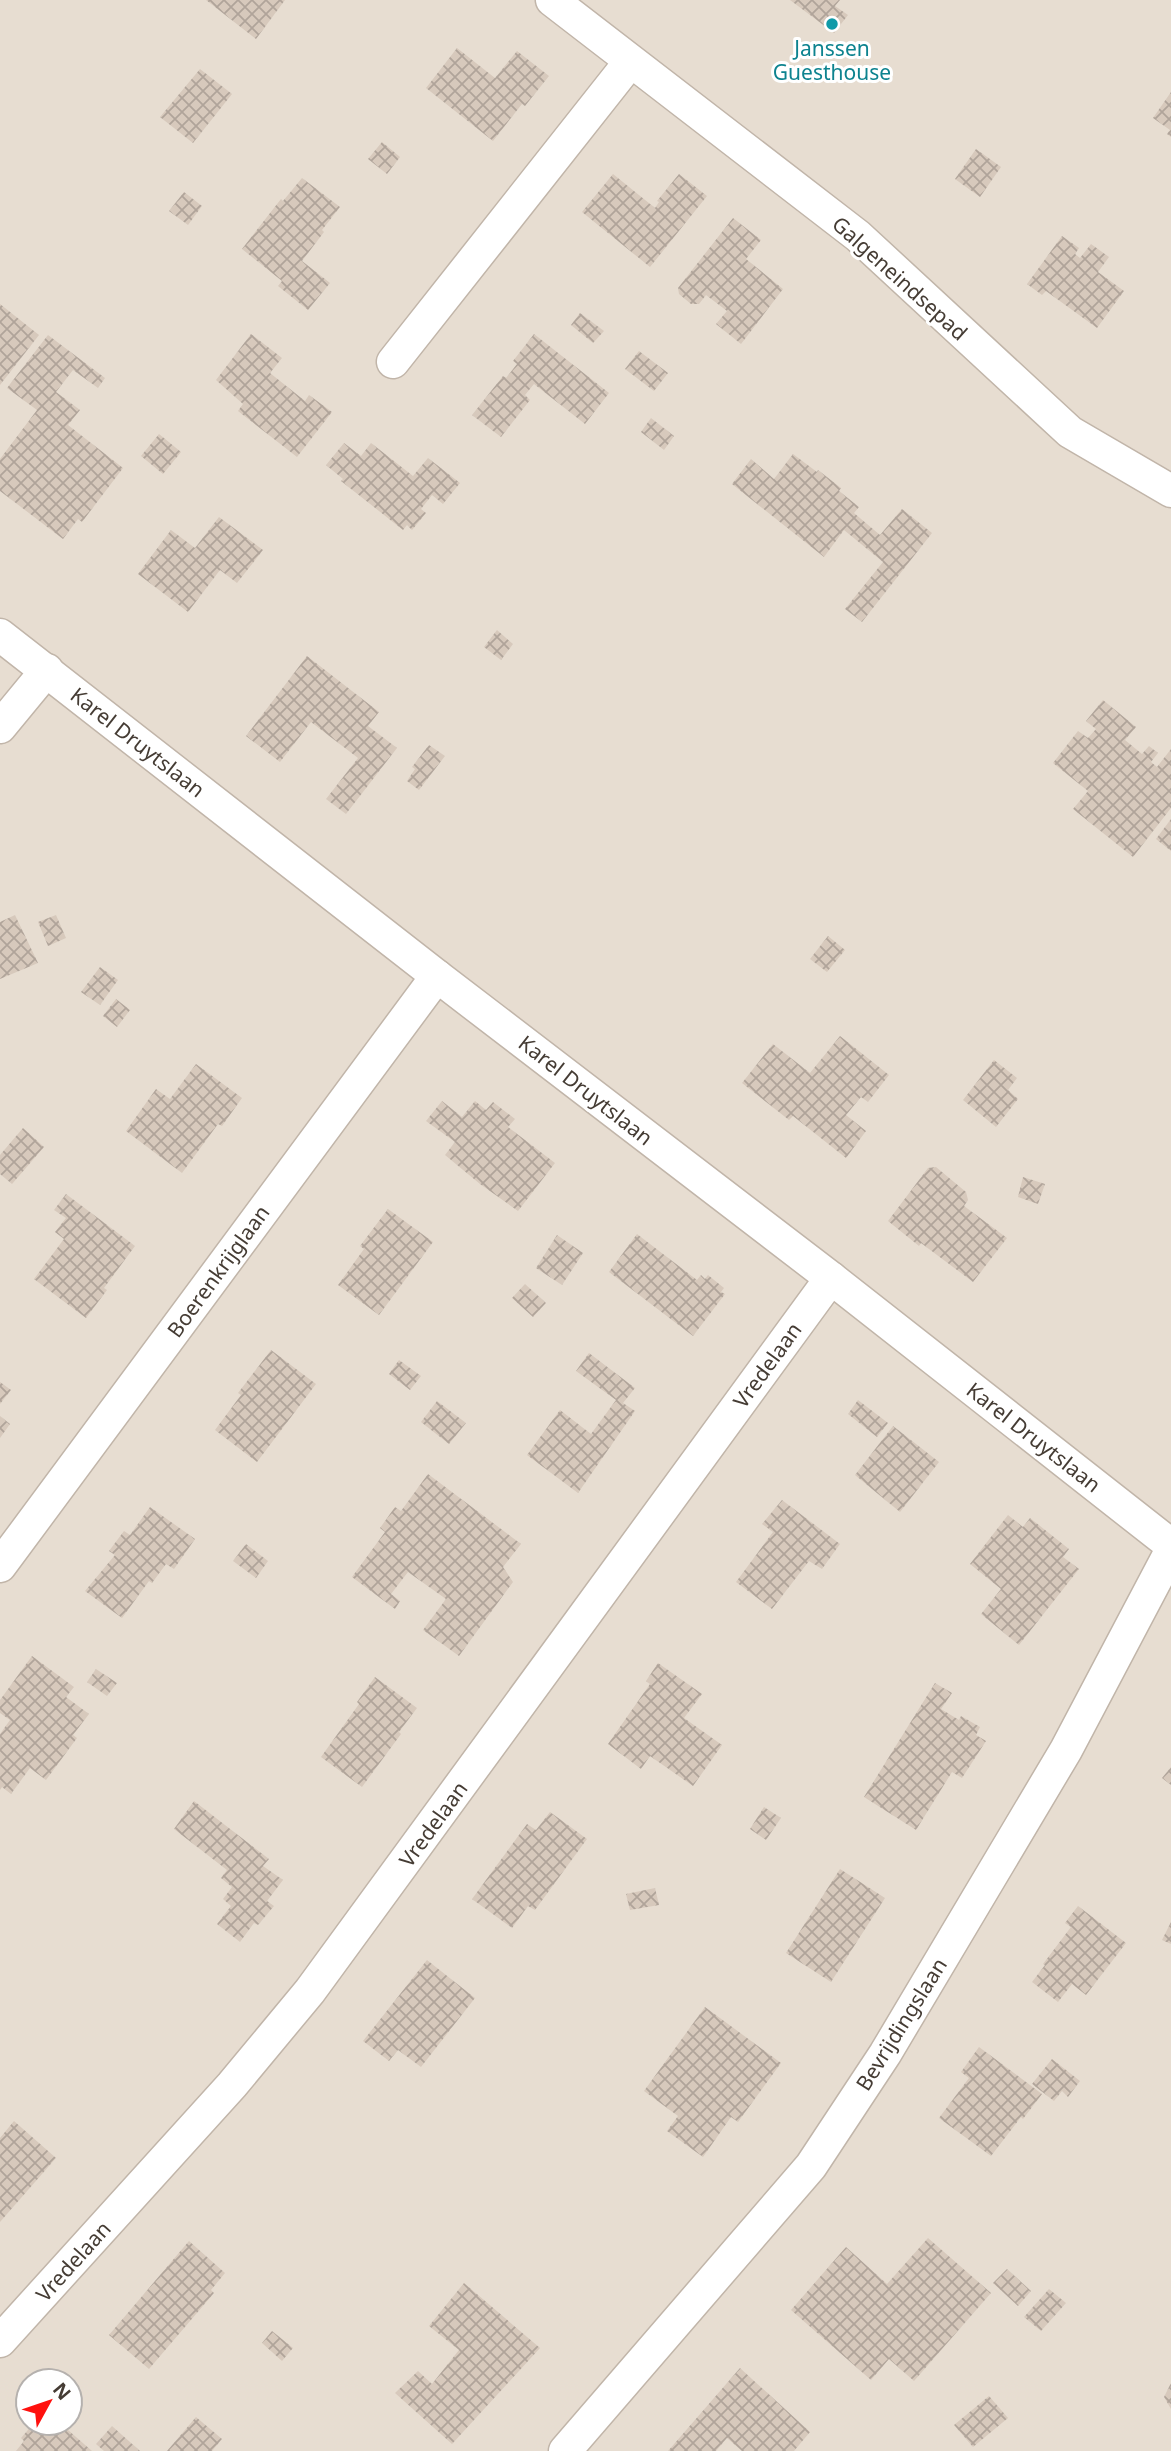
<svg xmlns="http://www.w3.org/2000/svg" width="1171" height="2451" viewBox="0 0 1171 2451" font-family="'Noto Sans',sans-serif">
  <defs>
    <pattern id="building-cross-hatch" width="8" height="8" patternUnits="userSpaceOnUse" patternTransform="scale(1.75)"><rect width="8" height="8" fill="#d7c9bc"/><path d="M0 0l8 8M0 8l8-8" fill="none" stroke="#b0a49a"/></pattern>
  </defs>
  <rect width="100%" height="100%" fill="#f2ece4"/>
  <path fill="#e7ddd1" fill-rule="evenodd" d="M0,0h1171v2451h-1171zM28,2381h42v42h-42z"/>
  <g fill="url(#building-cross-hatch)">
    <polygon points="206,0 285,0 256,39"/>
    <polygon points="790,0 840,0 835,6 848,15 834,33"/>
    <polygon points="457,48 495,78 517,51 549,76 525,106 522,104 493,141 426,88"/>
    <polygon points="200,69 232,94 193,143 160,117"/>
    <polygon points="1171,92 1171,137 1167,134 1170,130 1153,118"/>
    <polygon points="382,142 400,157 387,174 368,159"/>
    <polygon points="976,149 1001,167 980,197 955,179"/>
    <polygon points="613,174 655,208 659,202 657,201 679,174 707,196 650,267 582,212"/>
    <polygon points="302,178 340,207 322,230 324,232 302,261 330,283 308,310 278,286 282,281 242,249 281,199 283,201"/>
    <polygon points="184,192 202,206 188,225 169,211"/>
    <polygon points="733,218 761,240 746,259 783,289 741,344 716,324 727,311 706,295 699,304 691,304 679,294 678,288"/>
    <polygon points="1062,236 1079,248 1075,254 1080,258 1091,244 1109,257 1098,272 1124,291 1097,328 1046,291 1042,295 1027,284"/>
    <polygon points="0,304 39,335 0,385"/>
    <polygon points="580,313 604,331 593,343 571,325"/>
    <polygon points="251,334 282,358 270,373 305,401 309,395 332,412 297,457 238,411 243,404 216,380"/>
    <polygon points="534,334 609,393 585,424 534,384 525,395 530,400 501,437 472,415 503,376 506,378 517,364 513,361"/>
    <polygon points="48,335 105,378 98,388 73,370 56,392 80,410 68,425 123,468 82,522 78,519 63,539 0,491 0,459 37,410 7,388"/>
    <polygon points="639,351 668,373 654,391 625,369"/>
    <polygon points="651,418 674,436 664,450 641,432"/>
    <polygon points="159,434 181,452 163,474 141,456"/>
    <polygon points="344,443 361,456 371,443 413,476 428,458 460,483 443,504 432,495 421,509 426,513 412,530 407,525 403,530 341,481 343,479 326,465"/>
    <polygon points="793,454 817,472 818,470 841,488 839,491 859,507 854,513 880,535 902,509 932,533 862,622 845,609 883,562 844,530 824,557 732,484 751,459 774,479"/>
    <polygon points="219,517 263,550 237,583 220,570 188,612 138,574 171,530 195,548"/>
    <polygon points="497,630 513,644 501,660 484,647"/>
    <polygon points="307,656 379,712 368,726 397,748 346,814 326,799 358,758 311,722 280,762 246,736"/>
    <polygon points="1103,700 1136,727 1125,740 1142,754 1149,746 1158,753 1151,762 1157,767 1171,749 1171,808 1133,857 1073,809 1088,791 1053,763 1078,731 1088,738 1096,729 1086,721"/>
    <polygon points="429,745 445,756 419,790 407,781 415,769 412,767"/>
    <polygon points="1171,819 1171,851 1156,839"/>
    <polygon points="15,915 38,963 0,979 0,922"/>
    <polygon points="56,915 66,938 48,946 38,922"/>
    <polygon points="828,936 845,950 827,972 810,959"/>
    <polygon points="100,967 118,980 100,1005 81,992"/>
    <polygon points="116,999 130,1010 117,1027 103,1016"/>
    <polygon points="840,1036 889,1075 868,1102 861,1097 846,1115 866,1131 846,1158 793,1116 789,1120 742,1083 773,1044 810,1073"/>
    <polygon points="994,1060 1017,1078 1008,1090 1018,1099 996,1127 963,1100"/>
    <polygon points="196,1064 242,1098 222,1126 218,1124 182,1173 126,1131 156,1089 170,1099"/>
    <polygon points="442,1101 462,1117 475,1101 486,1110 493,1102 515,1119 508,1127 555,1163 518,1211 480,1184 445,1155 455,1142 426,1121"/>
    <polygon points="23,1128 44,1147 12,1184 0,1174 0,1155"/>
    <polygon points="936,1167 966,1192 968,1200 964,1206 1007,1238 973,1282 921,1243 919,1246 888,1221 928,1168"/>
    <polygon points="1023,1177 1045,1184 1038,1204 1018,1197"/>
    <polygon points="66,1194 135,1246 104,1288 107,1290 86,1318 34,1279 64,1239 55,1232 66,1218 54,1210"/>
    <polygon points="388,1209 433,1242 379,1315 338,1285 364,1249 360,1246"/>
    <polygon points="637,1234 697,1280 701,1275 705,1279 708,1275 724,1288 721,1292 725,1294 693,1336 609,1272"/>
    <polygon points="557,1235 583,1253 562,1285 536,1268"/>
    <polygon points="525,1284 546,1303 533,1317 512,1298"/>
    <polygon points="271,1350 316,1384 257,1462 215,1430 241,1395 238,1393"/>
    <polygon points="589,1353 635,1388 623,1403 635,1411 578,1493 527,1455 560,1410 591,1434 616,1400 576,1371"/>
    <polygon points="399,1360 421,1376 410,1390 389,1374"/>
    <polygon points="0,1382 11,1390 0,1404"/>
    <polygon points="858,1400 888,1423 877,1437 848,1414"/>
    <polygon points="437,1401 466,1423 449,1444 421,1422"/>
    <polygon points="0,1416 10,1424 0,1438"/>
    <polygon points="893,1426 939,1462 900,1512 855,1475"/>
    <polygon points="428,1474 521,1544 503,1567 513,1582 459,1656 423,1630 446,1599 408,1572 391,1594 400,1601 395,1609 352,1577 385,1532 380,1528 395,1507 401,1511"/>
    <polygon points="782,1500 840,1544 822,1569 809,1561 772,1609 736,1582 773,1532 762,1524"/>
    <polygon points="150,1507 195,1539 174,1569 166,1564 152,1583 149,1581 122,1618 85,1591 115,1555 109,1551 124,1531 130,1535"/>
    <polygon points="1008,1515 1023,1527 1030,1518 1069,1549 1063,1557 1079,1569 1019,1645 981,1614 1001,1589 970,1564"/>
    <polygon points="246,1544 268,1561 256,1578 233,1561"/>
    <polygon points="32,1656 74,1687 66,1697 89,1714 73,1735 77,1738 46,1780 30,1768 11,1794 2,1787 0,1790 0,1734 10,1720 0,1713 0,1700"/>
    <polygon points="658,1663 702,1694 684,1718 722,1745 693,1786 650,1756 641,1769 608,1744 650,1684 646,1681"/>
    <polygon points="96,1669 117,1683 107,1696 87,1682"/>
    <polygon points="375,1677 417,1708 399,1732 401,1734 362,1787 321,1757 359,1704 357,1702"/>
    <polygon points="935,1683 952,1693 941,1709 959,1720 961,1716 980,1727 976,1735 986,1741 962,1778 952,1772 916,1830 864,1797"/>
    <polygon points="1171,1767 1171,1785 1162,1778"/>
    <polygon points="194,1801 269,1859 263,1866 283,1880 267,1901 274,1906 258,1925 254,1923 240,1942 217,1924 231,1906 223,1899 232,1887 221,1878 227,1870 174,1829"/>
    <polygon points="764,1807 781,1818 766,1840 750,1829"/>
    <polygon points="550,1812 587,1839 535,1910 528,1906 512,1928 472,1899 527,1824 536,1830"/>
    <polygon points="840,1869 885,1898 831,1982 786,1953"/>
    <polygon points="655,1888 659,1905 630,1910 626,1894"/>
    <polygon points="1078,1906 1126,1943 1086,1995 1072,1984 1058,2002 1032,1982 1045,1965 1043,1964 1071,1927 1065,1923"/>
    <polygon points="1171,1922 1171,1944 1162,1940"/>
    <polygon points="427,1960 475,1998 421,2067 398,2050 389,2061 363,2041"/>
    <polygon points="705,2007 781,2063 738,2122 731,2117 703,2157 667,2131 678,2116 644,2091"/>
    <polygon points="979,2047 1042,2094 1023,2119 1021,2117 991,2156 939,2118 969,2078 961,2072"/>
    <polygon points="1052,2059 1080,2081 1068,2097 1062,2091 1054,2101 1032,2084"/>
    <polygon points="14,2121 56,2158 0,2222 0,2138"/>
    <polygon points="928,2238 991,2293 914,2381 889,2359 871,2380 791,2310 846,2247 887,2284"/>
    <polygon points="189,2241 225,2273 211,2290 214,2293 149,2369 109,2335"/>
    <polygon points="1007,2269 1031,2291 1018,2306 993,2283"/>
    <polygon points="464,2283 540,2348 452,2444 395,2393 418,2371 432,2384 459,2350 429,2326"/>
    <polygon points="1049,2289 1066,2303 1041,2331 1024,2317"/>
    <polygon points="272,2331 293,2348 282,2361 262,2343"/>
    <polygon points="740,2368 810,2432 794,2451 742,2451 727,2438 716,2451 668,2451"/>
    <polygon points="1171,2383 1171,2409 1164,2397"/>
    <polygon points="989,2396 1008,2418 973,2447 954,2425"/>
    <polygon points="196,2417 222,2439 212,2451 167,2451"/>
    <polygon points="34,2423 60,2423 92,2451 16,2451 24,2441 21,2438"/>
    <polygon points="112,2426 140,2451 104,2451 96,2444"/>
  </g>
  <g fill="none" stroke-linecap="round" stroke-linejoin="round">
    <g stroke="#c1b5a9" stroke-width="35">
      <g id="street">
        <polyline points="552,0 858,236 1070,432 1171,491"/>
        <polyline points="393,362 630,62"/>
        <polyline points="0,635 437,976 831,1278 1171,1545"/>
        <polyline points="0,727 47,670"/>
        <polyline points="0,1566 437,976"/>
        <polyline points="0,2341 232,2085 310,1991 831,1278"/>
        <polyline points="565,2451 811,2166 885,2054 1066,1750 1171,1551"/>
      </g>
    </g>
    <use href="#street" stroke="#fff" stroke-width="32"/>
  </g>
  <circle fill="#0f9aa8" stroke="#fff" stroke-width="2.5" cx="832" cy="24" r="7"/>
  <g text-anchor="middle" dominant-baseline="central" stroke-width="6" stroke-linejoin="round" paint-order="stroke">
    <g font-size="21" fill="#0d838f" stroke="#fff">
      <text x="832" y="48">Janssen<tspan x="832" dy="24">Guesthouse</tspan></text>
    </g>
    <g font-size="21" fill="#453c34" stroke="#fff">
      <text transform="translate(900 278) rotate(42)">Galgeneindsepad</text>
      <text transform="translate(138 742) rotate(38)">Karel Druytslaan</text>
      <text transform="translate(586 1090) rotate(38)">Karel Druytslaan</text>
      <text transform="translate(218 1271) rotate(-54)">Boerenkrijglaan</text>
      <text transform="translate(767 1365) rotate(-54)">Vredelaan</text>
      <text transform="translate(1034 1437) rotate(38)">Karel Druytslaan</text>
      <text transform="translate(433 1824) rotate(-54)">Vredelaan</text>
      <text transform="translate(901 2024) rotate(-58)">Bevrijdingslaan</text>
      <text transform="translate(73 2261) rotate(-48)">Vredelaan</text>
    </g>
  </g>
  <g transform="translate(49 2402) rotate(50)"><circle r="33" fill="#ffffff" stroke="#b5b1ae" stroke-width="2"/>
  <path d="M0-5L12 26L0 18L-12 26Z" fill="#ff110e"/>
  <text y="-10" font-size="19" font-weight="bold" text-anchor="middle" fill="#453c34">N</text>
  </g>
</svg>
